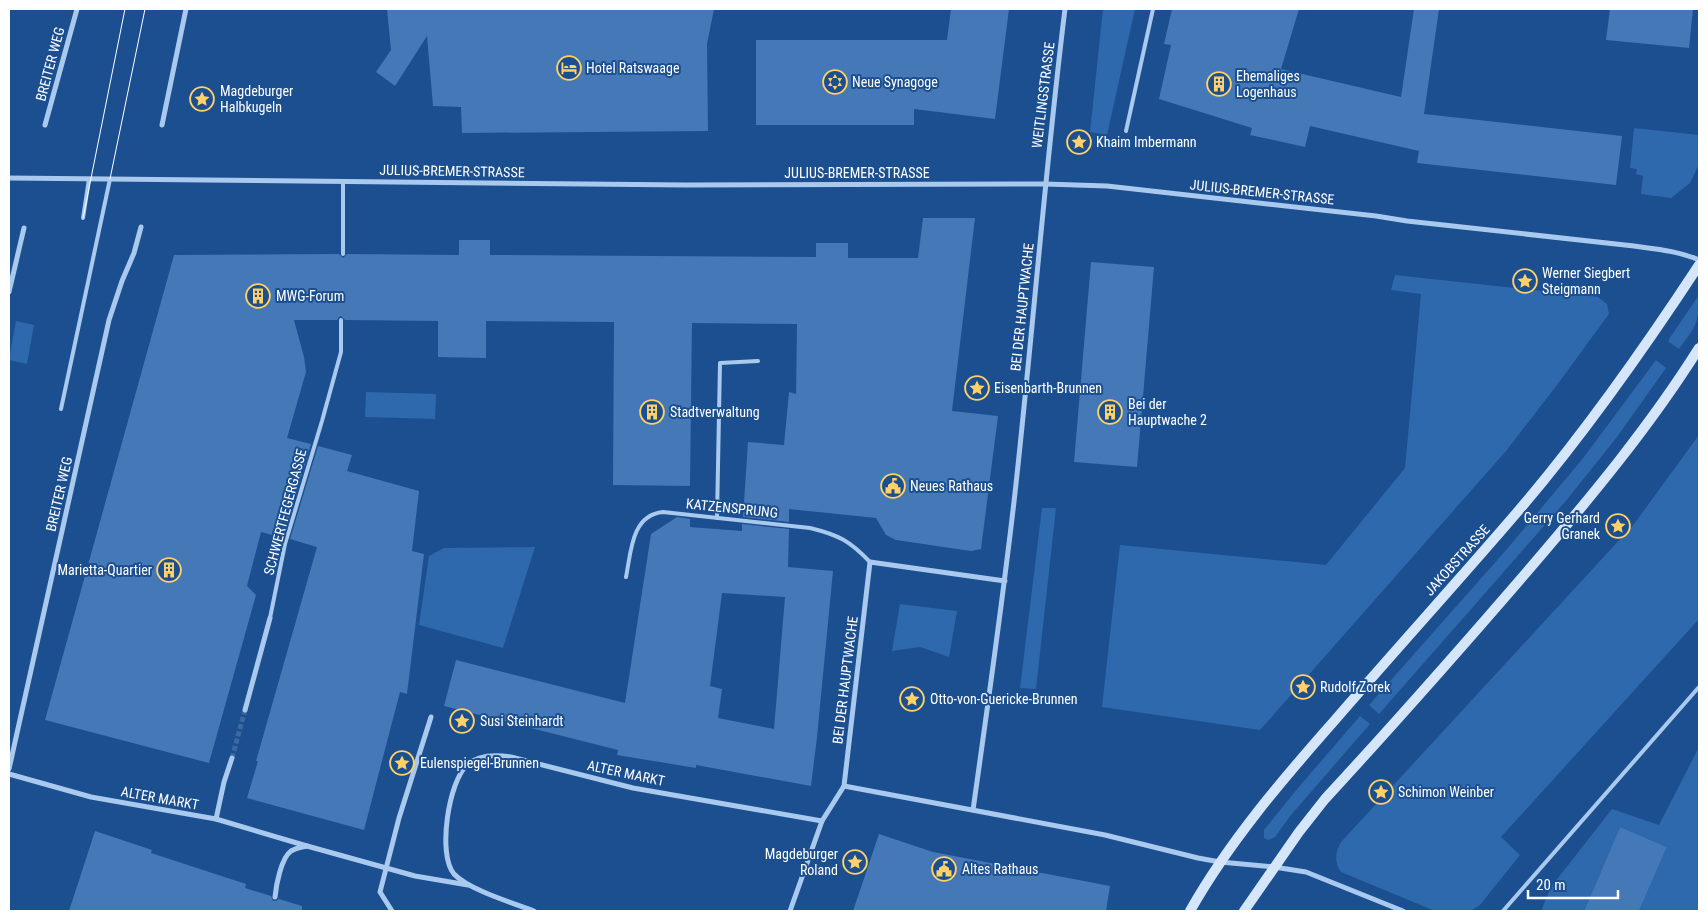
<svg xmlns="http://www.w3.org/2000/svg" width="1708" height="920" viewBox="0 0 1708 920" font-family="'Roboto Condensed',sans-serif">
  <rect width="100%" height="100%" fill="#1b4f8f"/>
  <g fill="#2e69ad">
    <polygon points="1103,9 1135,9 1107,135 1090,132"/>
    <polygon points="1634,128 1699,135 1699,164 1690,183 1671,198 1641,194 1643,176 1636,174 1637,169 1630,168"/>
    <polygon points="1395,275 1598,297 1607,304 1609,314 1557,385 1506,451 1260,730 1102,707 1120,545 1326,565 1405,468 1421,294 1391,290"/>
    <path d="M1697,298h2c0,27 -5,30 -20,51l-10,-7v-3z"/>
    <polygon points="16,321 34,325 27,364 9,360"/>
    <polygon points="1656,360 1666,368 1617,437 1565,502 1379,714 1369,705 1507,549 1584,457"/>
    <polygon points="366,392 436,394 435,419 365,417"/>
    <path d="M1699,435v184l-198,218 19,18 -40,50 -9,6h-36l-94,-39c-7,-9 -6,-22 1,-31l292,-317z"/>
    <polygon points="1042,508 1056,508 1036,689 1020,688"/>
    <polygon points="535,547 503,648 419,625 429,556 444,548"/>
    <polygon points="900,604 957,611 949,657 920,647 892,651"/>
    <polygon points="1360,716 1370,724 1291,815 1275,837 1268,840 1264,838 1264,830 1298,788"/>
    <polygon points="1698,749 1699,749 1699,911 1639,911 1667,847 1620,827 1584,911 1541,911 1551,887 1612,809 1659,825"/>
  </g>
  <g fill="#4478b7" fill-rule="evenodd">
    <polygon points="387,9 714,9 707,44 708,131 462,133 461,107 433,106 427,36 395,86 376,72 391,50"/>
    <polygon points="951,9 1009,9 995,119 914,109 914,125 756,125 756,40 947,40"/>
    <polygon points="1172,9 1299,9 1281,69 1401,97 1414,9 1439,9 1424,114 1622,136 1616,185 1417,163 1419,151 1310,126 1305,147 1250,135 1252,128 1159,99 1171,45 1164,44"/>
    <polygon points="1610,9 1693,9 1689,48 1606,40"/>
    <polygon points="923,218 975,218 952,411 998,416 981,549 971,551 896,540 886,535 876,518 789,509 789,522 743,517 748,442 784,445 789,392 796,394 797,324 692,323 690,486 613,485 614,322 486,321 486,358 438,357 438,321 345,320 341,316 339,317 337,320 294,320 304,357 306,372 287,438 311,444 283,538 261,532 247,586 256,595 209,763 45,720 174,255 339,254 343,258 347,254 459,255 459,240 490,240 490,255 816,257 816,243 848,243 848,258 918,258"/>
    <polygon points="1091,262 1154,267 1137,467 1074,462"/>
    <polygon points="318,446 352,455 347,471 419,491 412,551 424,554 407,694 400,692 364,830 247,798 258,761 256,761 317,547 290,539"/>
    <path d="M677,517l13,2v8l52,4v-7l47,5 -1,38 45,4 -16,166 -6,49 -115,-21v3l-79,-13 1,-5 -174,-44 12,-46 169,43 26,-169zM722,593l63,4 -11,132 -56,-11 4,-29 -12,-3z"/>
    <polygon points="1620,827 1667,847 1639,911 1584,911"/>
    <polygon points="95,831 152,850 151,853 246,884 245,888 271,896 273,901 276,901 279,899 302,906 302,911 69,911"/>
    <polygon points="879,834 933,852 1110,886 1106,911 853,911"/>
  </g>
  <g fill="none" stroke-linecap="round" stroke-linejoin="round">
    <polyline stroke="#3d69a0" stroke-width="5" stroke-dasharray="5 2.5" stroke-linecap="butt" points="232,758 245,710"/>
    <g stroke="#a9c9ee" stroke-width="4">
      <polyline points="1126,131 1153,9"/>
      <polyline points="83,218 89,179"/>
      <polyline points="343,254 343,181"/>
      <polyline points="61,409 110,179"/>
      <polyline points="717,518 720,363 758,361"/>
      <path d="M626,577c5,-24 5,-62 37,-65l147,16c29,7 40,13 60,34"/>
      <polyline points="270,618 285,544 322,421 341,352 341,320"/>
      <polyline points="1503,911 1699,687"/>
    </g>
    <g stroke="#a9c9ee" stroke-width="5">
      <polyline points="45,125 77,9"/>
      <polyline points="162,125 186,9"/>
      <path d="M9,178l677,7 359,-1 62,2 269,30 31,5 227,25c22,3 45,5 65,14"/>
      <polyline points="9,292 24,228"/>
      <polyline points="245,710 270,618"/>
      <polyline points="9,769 109,320 122,281 134,253 141,227"/>
      <polyline points="9,774 91,797 216,819 307,846"/>
      <polyline points="844,786 1105,835 1198,858 1220,862 1274,867 1306,872 1403,911"/>
      <path d="M973,810c15,-106 30,-211 42,-317 18,-162 30,-323 50,-484"/>
      <polyline points="216,819 224,782 232,758"/>
      <polyline points="822,821 844,786 870,562 1005,581"/>
      <path d="M275,897c1,-11 6,-39 16,-46 5,-3 11,-4 16,-5l108,30 53,9"/>
      <polyline points="392,911 380,892 399,818 431,717"/>
      <path d="M534,911c-21,-8 -65,-21 -80,-37 -17,-20 -5,-93 13,-109 12,-11 30,-10 44,-8l122,31 189,33 -32,90"/>
    </g>
    <g stroke="#d6e6fa" stroke-width="10">
      <path d="M1190,911c39,-69 92,-131 145,-191 57,-66 115,-130 172,-196 71,-81 133,-169 192,-259"/>
      <path d="M1244,911l55,-79 26,-33c70,-76 138,-153 206,-232 60,-70 119,-141 168,-219"/>
    </g>
    <g stroke="#fff" stroke-width="1">
      <polyline points="110,179 145,9"/>
      <polyline points="83,218 125,9"/>
    </g>
  </g>
  <defs>
    <g id="hotel-ring" transform="scale(1.25)"><circle r="9.5" fill="#1b4f8f" stroke="#ffd166" stroke-width="1.5"/><path d="M-6-4.5h1.5V1H6V5H4.5V3h-9V5H-6ZM-4 0a1.8 1.8 0 1 1 3.6 0ZM.5 0V-2.5h3Q6-2.5 6 0Z" fill="#ffd166"/></g>
    <g id="synagogue-ring" transform="scale(1.25)"><circle r="9.5" fill="#1b4f8f" stroke="#ffd166" stroke-width="1.5"/><path d="M0-6.5L5.6 3.2H-5.6ZM0 6.5L5.6-3.2H-5.6Z" fill="#ffd166"/></g>
    <g id="building-ring" transform="scale(1.25)"><circle r="9.5" fill="#1b4f8f" stroke="#ffd166" stroke-width="1.5"/><path d="M-4-6H4V6H1V3H-1V6H-4ZM-2.5-4.3h1.7v1.8h-1.7ZM.8-4.3h1.7v1.8H.8ZM-2.5-1h1.7V.8h-1.7ZM.8-1h1.7V.8H.8Z" fill="#ffd166"/></g>
    <g id="sight-ring" transform="scale(1.25)"><circle r="9.5" fill="#1b4f8f" stroke="#ffd166" stroke-width="1.5"/><path d="M0-6L1.8-2.2L6-1.7L2.9 1.2L3.7 5.4L0 3.3L-3.7 5.4L-2.9 1.2L-6-1.7L-1.8-2.2Z" fill="#ffd166"/></g>
    <g id="civic-ring" transform="scale(1.25)"><circle r="9.5" fill="#1b4f8f" stroke="#ffd166" stroke-width="1.5"/><path d="M-.6-6.5H3V-4.5H.6V-3L4-1V1h2V6H-6V1h2V-1L-.6-3ZM-1.2 2.5V6h2.4V2.5Z" fill="#ffd166"/></g>
  </defs>
  <g fill-rule="evenodd">
    <use href="#hotel-ring" x="569" y="68"/>
    <use href="#synagogue-ring" x="835" y="82"/>
    <use href="#building-ring" x="1219" y="84"/>
    <use href="#sight-ring" x="202" y="99"/>
    <use href="#sight-ring" x="1079" y="142"/>
    <use href="#sight-ring" x="1525" y="281"/>
    <use href="#building-ring" x="258" y="296"/>
    <use href="#sight-ring" x="977" y="388"/>
    <use href="#building-ring" x="652" y="412"/>
    <use href="#building-ring" x="1110" y="412"/>
    <use href="#civic-ring" x="893" y="486"/>
    <use href="#sight-ring" x="1618" y="526"/>
    <use href="#building-ring" x="169" y="570"/>
    <use href="#sight-ring" x="1303" y="687"/>
    <use href="#sight-ring" x="912" y="699"/>
    <use href="#sight-ring" x="462" y="721"/>
    <use href="#sight-ring" x="402" y="763"/>
    <use href="#sight-ring" x="1381" y="792"/>
    <use href="#sight-ring" x="855" y="862"/>
    <use href="#civic-ring" x="944" y="869"/>
  </g>
  <g text-anchor="middle" dominant-baseline="central" stroke-width="4" stroke-linejoin="round" paint-order="stroke">
    <g font-size="14" fill="#fff" stroke="#1b4f8f">
      <text transform="translate(50 64) rotate(-75)">BREITER WEG</text>
      <text transform="translate(1043 95) rotate(-83)">WEITLINGSTRASSE</text>
      <text transform="translate(452 171) rotate(1)">JULIUS-BREMER-STRASSE</text>
      <text x="857" y="173">JULIUS-BREMER-STRASSE</text>
      <text transform="translate(1262 192) rotate(6)">JULIUS-BREMER-STRASSE</text>
      <text transform="translate(1022 307) rotate(-84)">BEI DER HAUPTWACHE</text>
      <text transform="translate(59 494) rotate(-77)">BREITER WEG</text>
      <text transform="translate(732 508) rotate(6)">KATZENSPRUNG</text>
      <text transform="translate(285 512) rotate(-75)">SCHWERTFEGERGASSE</text>
      <text transform="translate(1457 560) rotate(-48)">JAKOBSTRASSE</text>
      <text transform="translate(845 680) rotate(-83)">BEI DER HAUPTWACHE</text>
      <text transform="translate(626 773) rotate(12)">ALTER MARKT</text>
      <text transform="translate(160 798) rotate(10)">ALTER MARKT</text>
    </g>
    <g font-size="14" fill="#fff" stroke="#1b4f8f" text-anchor="start">
      <text x="586" y="68">Hotel Ratswaage</text>
      <text x="1236" y="76">Ehemaliges<tspan x="1236" dy="16">Logenhaus</tspan></text>
      <text x="852" y="82">Neue Synagoge</text>
      <text x="220" y="91">Magdeburger<tspan x="220" dy="16">Halbkugeln</tspan></text>
      <text x="1096" y="142">Khaim Imbermann</text>
      <text x="1542" y="273">Werner Siegbert<tspan x="1542" dy="16">Steigmann</tspan></text>
      <text x="276" y="296">MWG-Forum</text>
      <text x="994" y="388">Eisenbarth-Brunnen</text>
      <text x="1128" y="404">Bei der<tspan x="1128" dy="16">Hauptwache 2</tspan></text>
      <text x="670" y="412">Stadtverwaltung</text>
      <text x="910" y="486">Neues Rathaus</text>
      <text x="1600" y="518" text-anchor="end">Gerry Gerhard<tspan x="1600" dy="16">Granek</tspan></text>
      <text x="152" y="570" text-anchor="end">Marietta-Quartier</text>
      <text x="1320" y="687">Rudolf Zorek</text>
      <text x="930" y="699">Otto-von-Guericke-Brunnen</text>
      <text x="480" y="721">Susi Steinhardt</text>
      <text x="420" y="763">Eulenspiegel-Brunnen</text>
      <text x="1398" y="792">Schimon Weinber</text>
      <text x="838" y="854" text-anchor="end">Magdeburger<tspan x="838" dy="16">Roland</tspan></text>
      <text x="962" y="869">Altes Rathaus</text>
    </g>
  </g>
  <rect width="1708" height="920" fill="none" stroke="#ffffff" stroke-width="20"/>
  <path d="M1528 890v8h90v-8" fill="none" stroke="#ffffff" stroke-width="2.5"/>
  <text x="1536" y="890" font-size="15" fill="#ffffff" stroke="#1b4f8f" stroke-width="4" paint-order="stroke">20 m</text>
</svg>
